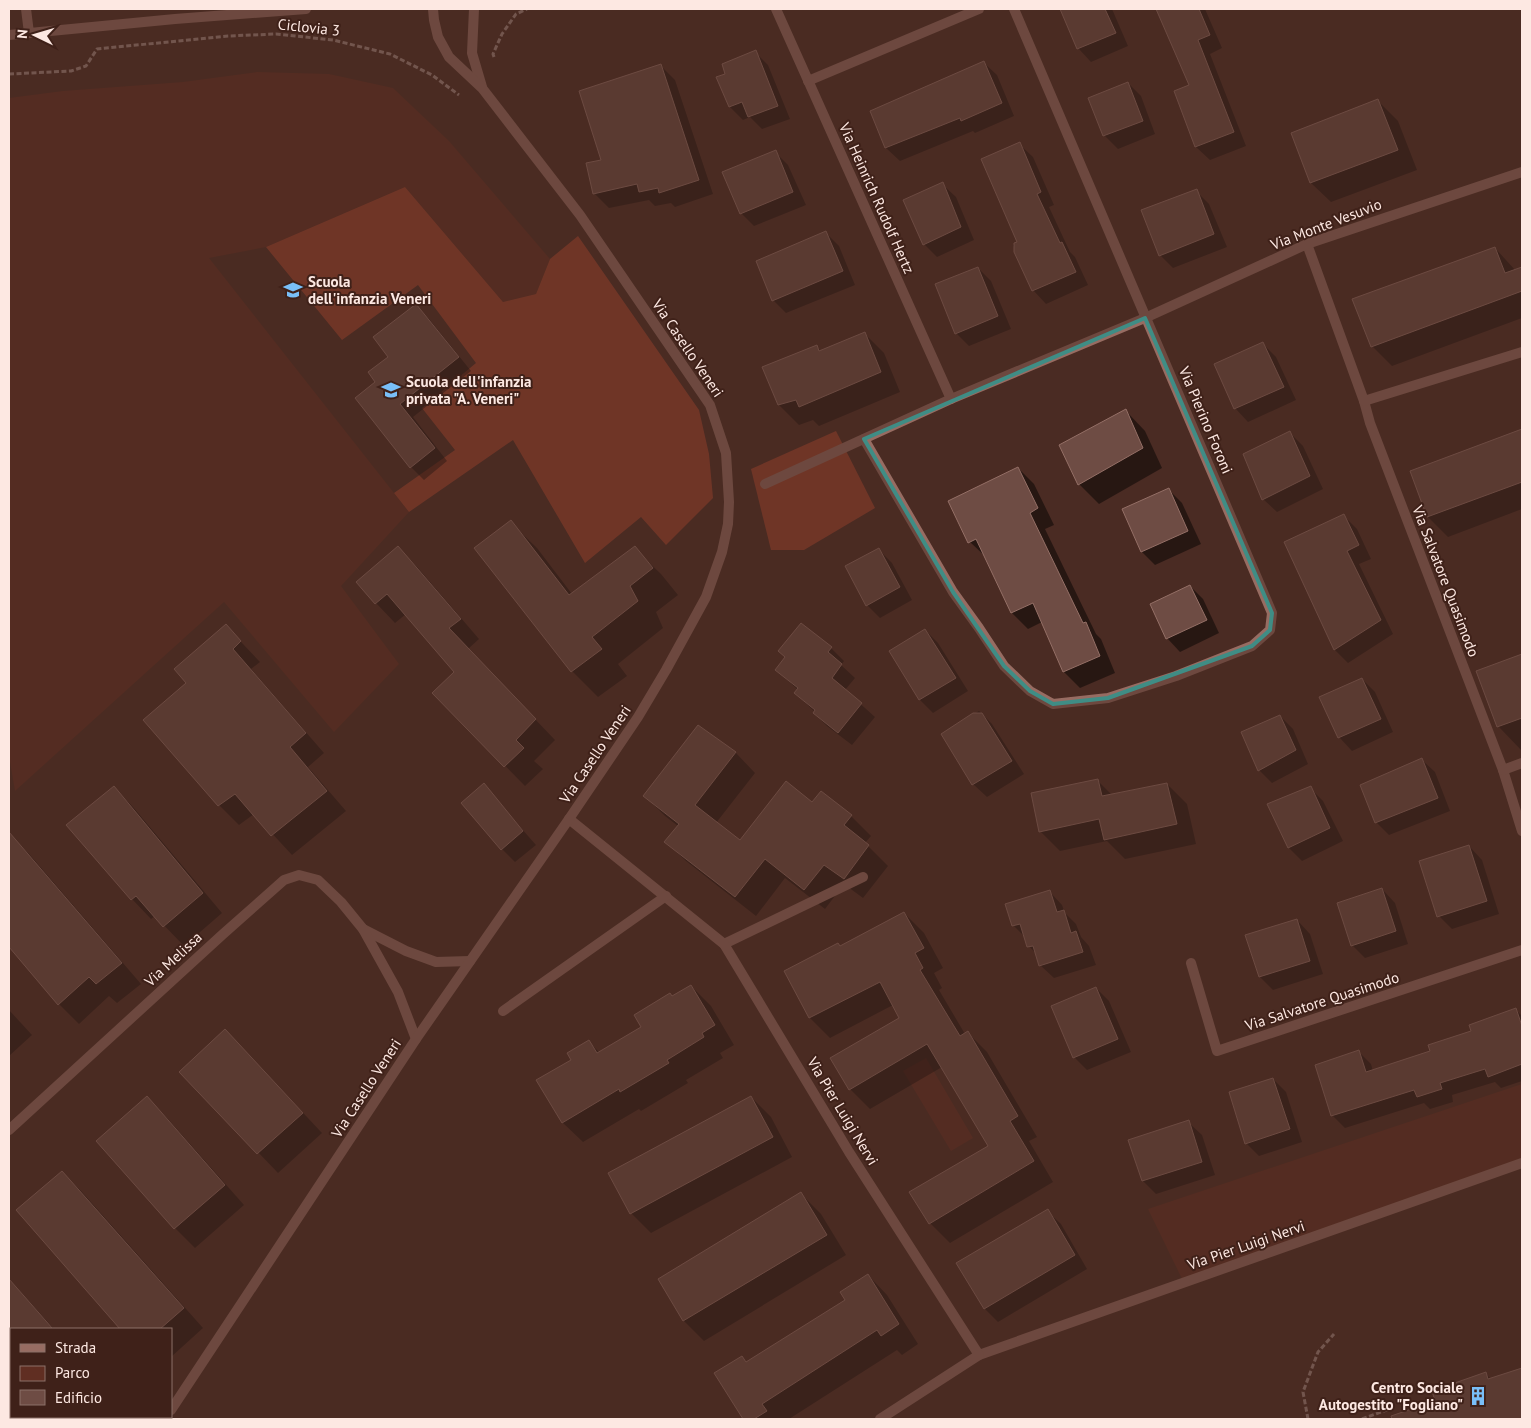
<svg xmlns="http://www.w3.org/2000/svg" width="1531" height="1428" viewBox="0 0 1531 1428" font-family="'PT Sans',sans-serif">
  <rect width="100%" height="100%" fill="#4a2b23"/>
  <g fill="#602e22">
    <polygon points="257,72 329,74 393,88 449,141 550,259 536,294 503,302 405,187 266,247 209,258 409,512 341,586 399,664 334,732 224,602 15,791 9,756 9,98 63,91 183,82"/>
    <polygon points="926,1058 973,1138 951,1151 903,1071"/>
    <polygon points="1522,1084 1522,1163 1184,1283 1148,1209"/>
  </g>
  <g fill="#9c412c">
    <polygon points="405,187 503,302 536,294 550,259 578,236 699,410 709,454 713,498 666,545 641,517 585,563 513,440 409,512 394,493 455,450 422,408 476,363 418,285 342,340 266,247"/>
    <polygon points="836,431 875,508 804,550 771,550 751,469"/>
  </g>
  <g fill="#0007">
    <polygon points="1061,9 1112,9 1128,46 1091,62 1078,48"/>
    <polygon points="1158,9 1205,9 1222,48 1210,54 1246,146 1210,160 1196,147 1175,91 1191,85"/>
    <polygon points="755,52 768,65 790,119 762,129 750,117 743,120 730,107 718,78 727,74"/>
    <polygon points="983,62 997,75 1014,116 975,133 973,131 900,161 886,148 871,112"/>
    <polygon points="660,65 675,80 713,194 675,207 671,203 655,206 649,200 609,208 594,193 603,161"/>
    <polygon points="1128,83 1141,96 1155,134 1118,149 1104,135"/>
    <polygon points="1378,101 1398,121 1417,170 1331,202 1311,183 1293,133"/>
    <polygon points="1019,144 1033,157 1054,205 1049,207 1070,252 1075,257 1088,285 1046,304 1033,290 1013,245 1019,242"/>
    <polygon points="775,152 788,165 806,205 754,226 741,213"/>
    <polygon points="942,184 956,197 974,240 937,257 924,244"/>
    <polygon points="1196,191 1209,204 1227,247 1173,268 1160,255"/>
    <polygon points="826,233 839,246 855,285 786,313 773,300"/>
    <polygon points="1495,248 1516,271 1522,268 1522,318 1392,366 1372,346"/>
    <polygon points="978,268 991,281 1011,329 969,346 956,333"/>
    <polygon points="416,306 429,319 471,371 413,417 447,461 424,480 411,467 377,382"/>
    <polygon points="864,333 884,353 900,392 819,426 813,420 799,425 779,405 764,368 816,346 821,351"/>
    <polygon points="1263,344 1276,357 1296,400 1248,422 1235,408"/>
    <polygon points="1126,411 1145,431 1162,468 1099,504 1079,484"/>
    <polygon points="1522,431 1522,509 1448,537 1428,517 1411,471"/>
    <polygon points="1290,433 1303,446 1323,489 1277,512 1263,499"/>
    <polygon points="1018,468 1034,484 1054,525 1045,529 1096,634 1101,639 1115,673 1080,688 1064,672 1042,622 1028,629 1012,613 987,558 970,542 950,502"/>
    <polygon points="1169,490 1182,503 1201,544 1155,565 1142,552 1124,510"/>
    <polygon points="1344,516 1357,529 1371,559 1359,564 1393,634 1348,663 1335,650 1286,543"/>
    <polygon points="510,522 537,548 572,594 634,548 661,574 678,595 656,612 663,628 618,664 627,676 598,697 572,671"/>
    <polygon points="398,548 418,568 479,639 468,649 555,740 534,761 543,769 525,786 434,693 456,672 406,614 395,623 376,603"/>
    <polygon points="879,550 892,563 912,600 880,618 867,605"/>
    <polygon points="1190,586 1203,599 1219,633 1180,652 1167,638"/>
    <polygon points="801,625 831,648 844,661 841,665 855,678 845,690 875,717 852,745 827,726 814,713 815,712 795,693 798,690 777,670 786,658"/>
    <polygon points="226,626 260,662 251,669 324,753 308,767 346,811 292,855 254,814 239,825 219,805 188,683"/>
    <polygon points="925,630 938,643 968,691 933,713 920,700 891,652"/>
    <polygon points="1522,656 1522,751 1498,726 1478,672"/>
    <polygon points="1362,679 1375,692 1393,732 1352,751 1339,737"/>
    <polygon points="979,711 992,724 1024,774 987,797 973,784 942,735"/>
    <polygon points="1280,716 1293,729 1308,764 1272,783 1259,770"/>
    <polygon points="699,727 736,753 755,773 716,823 740,841 812,803 851,816 871,836 865,843 888,866 863,898 844,884 825,909 785,878 756,916 686,861 666,842 678,826 665,816 645,796"/>
    <polygon points="1421,759 1435,772 1450,811 1389,835 1376,822"/>
    <polygon points="1097,780 1112,795 1167,784 1187,804 1196,844 1125,859 1107,841 1060,851 1040,831"/>
    <polygon points="483,785 536,845 515,862 502,849"/>
    <polygon points="114,787 133,807 222,913 184,946 155,916 151,919 132,899"/>
    <polygon points="1310,788 1323,801 1343,841 1302,861 1289,848"/>
    <polygon points="11,836 30,855 141,984 117,1003 109,996 79,1024 59,1004 9,945 9,837"/>
    <polygon points="1469,846 1482,860 1499,914 1452,929 1439,916"/>
    <polygon points="1382,889 1395,903 1408,944 1365,958 1352,945"/>
    <polygon points="1049,891 1062,905 1065,913 1076,924 1081,937 1089,946 1096,965 1054,978 1040,965 1037,955 1029,946 1026,938 1013,925"/>
    <polygon points="904,913 924,933 943,968 934,973 942,988 939,990 965,1034 967,1032 987,1052 1037,1137 1029,1141 1053,1182 950,1243 930,1223 989,1146 942,1067 870,1109 850,1089 832,1058 900,1018 893,1005 830,1038 810,1018 785,971 841,947"/>
    <polygon points="1297,920 1310,934 1323,974 1273,990 1260,977"/>
    <polygon points="691,986 711,1006 734,1045 720,1053 723,1058 686,1080 688,1083 641,1111 639,1109 583,1142 563,1123 538,1081 572,1060 589,1042 600,1053 643,1028 673,997"/>
    <polygon points="1096,988 1109,1001 1131,1052 1087,1070 1074,1057"/>
    <polygon points="1515,1009 1522,1016 1522,1081 1501,1088 1495,1082 1452,1095 1453,1102 1430,1109 1424,1103 1345,1128 1332,1115 1359,1052 1371,1064 1373,1071 1431,1052"/>
    <polygon points="9,1010 32,1035 9,1056"/>
    <polygon points="245,1051 322,1133 278,1173 181,1072"/>
    <polygon points="1273,1079 1286,1092 1302,1142 1259,1156 1246,1143"/>
    <polygon points="751,1097 771,1117 792,1157 651,1233 631,1213 610,1173"/>
    <polygon points="147,1098 167,1118 244,1205 195,1248 175,1228 98,1141"/>
    <polygon points="1188,1122 1202,1135 1215,1175 1156,1194 1143,1181 1129,1141"/>
    <polygon points="62,1172 82,1192 203,1328 171,1357 171,1329 122,1329 18,1210"/>
    <polygon points="801,1194 821,1214 846,1255 704,1341 684,1321 659,1280"/>
    <polygon points="1047,1211 1061,1224 1087,1269 998,1322 985,1309"/>
    <polygon points="868,1275 887,1295 918,1344 902,1355 897,1350 789,1419 745,1419 716,1374 742,1357 747,1362 847,1300"/>
    <polygon points="9,1279 54,1329 11,1329 11,1370 9,1367"/>
    <polygon points="1522,1369 1522,1419 1400,1419 1398,1415 1436,1402 1485,1373 1491,1379"/>
    <polygon points="52,1417 147,1417 148,1419 54,1419"/>
  </g>
  <g fill="#6e4c44" stroke="#946f66">
    <polygon points="1060,9 1105,9 1116,33 1077,49"/>
    <polygon points="1156,9 1199,9 1210,35 1198,40 1234,132 1195,147 1174,91 1189,85"/>
    <polygon points="756,50 778,106 748,117 742,102 729,107 716,77 725,74 722,64"/>
    <polygon points="984,61 1002,103 961,121 960,118 885,148 870,111"/>
    <polygon points="661,64 699,180 659,193 658,188 639,192 637,184 593,194 586,163 601,160 579,91"/>
    <polygon points="1128,82 1143,121 1103,136 1088,98"/>
    <polygon points="1378,99 1398,150 1310,183 1291,133"/>
    <polygon points="1020,142 1041,192 1037,194 1060,243 1062,242 1076,272 1032,291 1014,252 1014,243 1017,242 981,159"/>
    <polygon points="776,150 793,192 740,214 722,172"/>
    <polygon points="943,182 961,227 923,245 903,200"/>
    <polygon points="1197,189 1214,234 1159,256 1141,210"/>
    <polygon points="826,231 843,271 772,301 756,261"/>
    <polygon points="1495,247 1505,273 1522,267 1522,291 1371,347 1352,299"/>
    <polygon points="978,267 998,316 955,334 935,284"/>
    <polygon points="416,304 459,357 400,404 435,448 410,468 355,398 375,382 368,372 388,357 373,337"/>
    <polygon points="865,332 881,372 799,407 796,400 778,405 762,367 817,345 819,351"/>
    <polygon points="1263,342 1284,387 1234,409 1214,364"/>
    <polygon points="1126,409 1143,448 1078,485 1059,445"/>
    <polygon points="1522,429 1522,482 1427,517 1410,471"/>
    <polygon points="1290,431 1310,476 1262,500 1243,454"/>
    <polygon points="1018,467 1038,508 1030,513 1083,623 1086,622 1100,656 1063,672 1033,603 1011,613 976,539 968,543 948,501"/>
    <polygon points="1169,488 1188,531 1141,552 1122,509"/>
    <polygon points="1344,514 1359,545 1347,551 1381,620 1334,650 1284,542"/>
    <polygon points="511,520 569,595 635,546 653,568 630,586 638,601 592,637 602,649 571,672 474,548"/>
    <polygon points="398,546 461,619 449,628 536,719 516,740 524,748 504,767 432,693 454,672 387,594 375,604 356,582"/>
    <polygon points="879,548 900,587 866,606 845,566"/>
    <polygon points="1190,585 1207,620 1166,639 1150,604"/>
    <polygon points="801,623 832,647 828,652 842,664 832,678 862,703 838,733 813,713 815,710 794,693 798,688 775,670 785,657 778,651"/>
    <polygon points="226,624 241,641 233,649 306,733 290,747 327,791 271,836 235,794 218,806 143,720 186,683 174,669"/>
    <polygon points="925,629 956,678 919,700 889,651"/>
    <polygon points="1522,654 1522,718 1497,727 1476,671"/>
    <polygon points="1362,678 1381,719 1338,738 1319,697"/>
    <polygon points="973,713 982,713 1012,761 972,785 941,734"/>
    <polygon points="1280,715 1296,750 1258,771 1241,732"/>
    <polygon points="698,725 736,752 695,805 740,840 786,781 812,802 821,791 852,815 844,825 869,845 844,879 824,865 804,890 765,859 735,897 664,842 679,824 643,796"/>
    <polygon points="1422,758 1438,798 1375,823 1360,785"/>
    <polygon points="1098,779 1102,796 1167,783 1177,824 1104,840 1099,819 1039,832 1031,793"/>
    <polygon points="484,783 523,831 501,850 461,803"/>
    <polygon points="114,786 203,893 163,927 136,896 131,900 66,825"/>
    <polygon points="1311,786 1330,828 1288,848 1267,804"/>
    <polygon points="9,832 122,963 96,984 89,977 58,1005 9,947"/>
    <polygon points="1469,845 1487,901 1437,917 1419,861"/>
    <polygon points="1382,888 1396,931 1351,946 1337,903"/>
    <polygon points="1050,890 1057,912 1064,910 1071,933 1076,931 1083,952 1039,966 1033,946 1027,947 1020,924 1012,926 1005,904"/>
    <polygon points="904,912 924,948 915,953 923,968 920,970 960,1036 968,1031 1018,1116 1010,1121 1034,1161 929,1224 909,1192 988,1146 927,1044 849,1090 830,1058 899,1018 880,982 809,1018 784,971 838,943 840,946"/>
    <polygon points="1297,919 1310,961 1259,977 1245,935"/>
    <polygon points="691,985 715,1025 702,1033 704,1037 667,1060 669,1063 620,1092 619,1089 562,1123 536,1080 571,1060 567,1053 589,1040 597,1053 641,1027 634,1015 670,993 672,996"/>
    <polygon points="1096,987 1118,1039 1073,1058 1051,1006"/>
    <polygon points="1516,1008 1522,1026 1522,1064 1488,1077 1485,1069 1440,1083 1442,1089 1417,1097 1414,1090 1331,1116 1315,1065 1359,1050 1366,1072 1430,1051 1428,1045 1471,1031 1469,1025"/>
    <polygon points="225,1029 303,1113 257,1154 179,1072"/>
    <polygon points="1273,1078 1290,1129 1245,1144 1229,1092"/>
    <polygon points="147,1096 225,1185 174,1229 96,1141"/>
    <polygon points="751,1096 773,1137 630,1214 608,1173"/>
    <polygon points="1189,1120 1202,1162 1142,1181 1128,1140"/>
    <polygon points="62,1171 184,1308 160,1329 120,1329 16,1210"/>
    <polygon points="801,1192 827,1235 683,1321 658,1279"/>
    <polygon points="1048,1209 1075,1255 984,1309 956,1263"/>
    <polygon points="868,1274 899,1324 881,1336 877,1330 762,1404 767,1411 754,1419 743,1419 714,1373 742,1356 746,1362 845,1300 840,1292"/>
    <polygon points="9,1279 53,1329 9,1329"/>
    <polygon points="1522,1368 1522,1419 1392,1419 1391,1416 1435,1401 1432,1391 1486,1372 1488,1379"/>
  </g>
  <g fill="none" stroke-linecap="round" stroke-linejoin="round">
    <g stroke="#a28881" stroke-width="3" stroke-dasharray="5 2.5" stroke-linecap="butt">
      <polyline points="494,57 493,54 502,34 516,14 527,9"/>
      <polyline points="9,74 71,71 86,66 97,49 228,36 276,34 333,40 390,54 432,75 459,95"/>
      <polyline points="1308,1419 1303,1392 1318,1352 1334,1334"/>
      <polyline points="1362,1419 1392,1408"/>
    </g>
    <polyline stroke="#976c62" stroke-width="10" points="26,9 29,33"/>
    <polyline stroke="#976c62" stroke-width="10" points="724,944 863,877"/>
    <g stroke="#976c62" stroke-width="10">
      <polyline points="776,9 951,399"/>
      <polyline points="808,81 979,9"/>
      <polyline points="1307,244 1364,401 1370,423 1503,770 1522,831"/>
      <polyline points="1364,401 1522,352"/>
      <polyline points="864,439 953,592 979,628 1004,666 1030,691 1053,704 1108,698 1176,676 1252,646 1270,630 1272,613 1014,9"/>
      <polyline points="765,484 951,399 1145,318 1307,244 1522,172"/>
      <polyline points="1503,770 1522,763"/>
      <polyline points="569,819 724,944 849,1152 979,1355 1522,1163"/>
      <polyline points="363,929 406,951 436,962 470,961"/>
      <polyline points="1191,963 1217,1051 1522,950"/>
      <polyline points="503,1011 666,896"/>
      <polyline points="9,1130 222,935 284,880 299,875 318,880 341,902 363,929 398,992 416,1039"/>
      <polyline points="880,1419 979,1355"/>
    </g>
    <g stroke="#976c62" stroke-width="10">
      <polyline points="474,9 472,53 482,87"/>
      <polyline points="9,35 175,19 306,9"/>
      <polyline points="171,1410 416,1039 569,819 638,717 666,670 706,597 722,552 728,524 729,502 726,453 710,405 580,215 482,88 449,57 438,37 434,20 433,9"/>
      <polyline points="165,1419 167,1417"/>
    </g>
  </g>
  <path d="M0 0H1531V1428H0ZM1145,318l127,295 -2,17 -18,16 -144,52 -55,6 -23,-13 -26,-25 -51,-74 -89,-153z" fill="#4a2b23" fill-opacity=".55" fill-rule="evenodd"/>
  <path fill="none" stroke="#3f8d85" stroke-width="4" stroke-linejoin="round" d="M1145,318l127,295 -2,17 -18,16 -144,52 -55,6 -23,-13 -26,-25 -51,-74 -89,-153z"/>
  <defs>
    <g id="school-bare" transform="scale(1.5)"><path d="M0-5L7-2L0 1L-7-2ZM-4 1L0 2.5L4 1V4Q0 6-4 4Z" fill="#79bff8" stroke="#3f2119" stroke-width="2.5" paint-order="stroke"/></g>
    <g id="building-bare" transform="scale(1.5)"><path d="M-4-6H4V6H1V3H-1V6H-4ZM-2.5-4.3h1.7v1.8h-1.7ZM.8-4.3h1.7v1.8H.8ZM-2.5-1h1.7V.8h-1.7ZM.8-1h1.7V.8H.8Z" fill="#79bff8" stroke="#3f2119" stroke-width="2.5" paint-order="stroke"/></g>
  </defs>
  <g fill-rule="evenodd">
    <use href="#school-bare" x="293" y="290"/>
    <use href="#school-bare" x="391" y="390"/>
    <use href="#building-bare" x="1478" y="1396"/>
  </g>
  <g text-anchor="middle" dominant-baseline="central" stroke-width="4" stroke-linejoin="round" paint-order="stroke">
    <g font-size="15" fill="#fde8e2" stroke="#3f2119">
      <text transform="translate(309 27) rotate(6)">Ciclovia 3</text>
      <text transform="translate(877 198) rotate(66)">Via Heinrich Rudolf Hertz</text>
      <text transform="translate(1326 224) rotate(-21)">Via Monte Vesuvio</text>
      <text transform="translate(688 348) rotate(56)">Via Casello Veneri</text>
      <text transform="translate(1206 420) rotate(67)">Via Pierino Foroni</text>
      <text transform="translate(1446 581) rotate(69)">Via Salvatore Quasimodo</text>
      <text transform="translate(595 754) rotate(-56)">Via Casello Veneri</text>
      <text transform="translate(173 959) rotate(-43)">Via Melissa</text>
      <text transform="translate(1322 1001) rotate(-18)">Via Salvatore Quasimodo</text>
      <text transform="translate(366 1088) rotate(-57)">Via Casello Veneri</text>
      <text transform="translate(843 1111) rotate(59)">Via Pier Luigi Nervi</text>
      <text transform="translate(1246 1245) rotate(-19)">Via Pier Luigi Nervi</text>
    </g>
    <g font-size="15" font-weight="bold" fill="#fde8e2" stroke="#3f2119" text-anchor="start">
      <text x="308" y="281">Scuola<tspan x="308" dy="17">dell'infanzia Veneri</tspan></text>
      <text x="406" y="381">Scuola dell'infanzia<tspan x="406" dy="17">privata "A. Veneri"</tspan></text>
      <text x="1463" y="1387" text-anchor="end">Centro Sociale<tspan x="1463" dy="17">Autogestito "Fogliano"</tspan></text>
    </g>
  </g>
  <rect width="1531" height="1428" fill="none" stroke="#fde8e2" stroke-width="20"/>
  <rect x="10" y="1328" width="162" height="90" fill="#3f2119" stroke="#8b7169"/>
  <rect x="20" y="1344" width="25" height="8" fill="#976c62" stroke="#8b7169"/>
  <text x="55" y="1353" font-size="15" fill="#fde8e2">Strada</text>
  <rect x="20" y="1366" width="25" height="15" fill="#602e22" stroke="#8b7169"/>
  <text x="55" y="1378" font-size="15" fill="#fde8e2">Parco</text>
  <rect x="20" y="1390" width="25" height="15" fill="#6e4c44" stroke="#8b7169"/>
  <text x="55" y="1403" font-size="15" fill="#fde8e2">Edificio</text>
  <g transform="translate(35 35) rotate(275)" stroke="#3f2119" stroke-width="4" paint-order="stroke">
  <path d="M0-4L9 19L0 12L-9 19Z" fill="#fde8e2"/>
  <text y="-8" font-size="14" font-weight="bold" text-anchor="middle" fill="#fde8e2">N</text>
  </g>
</svg>
